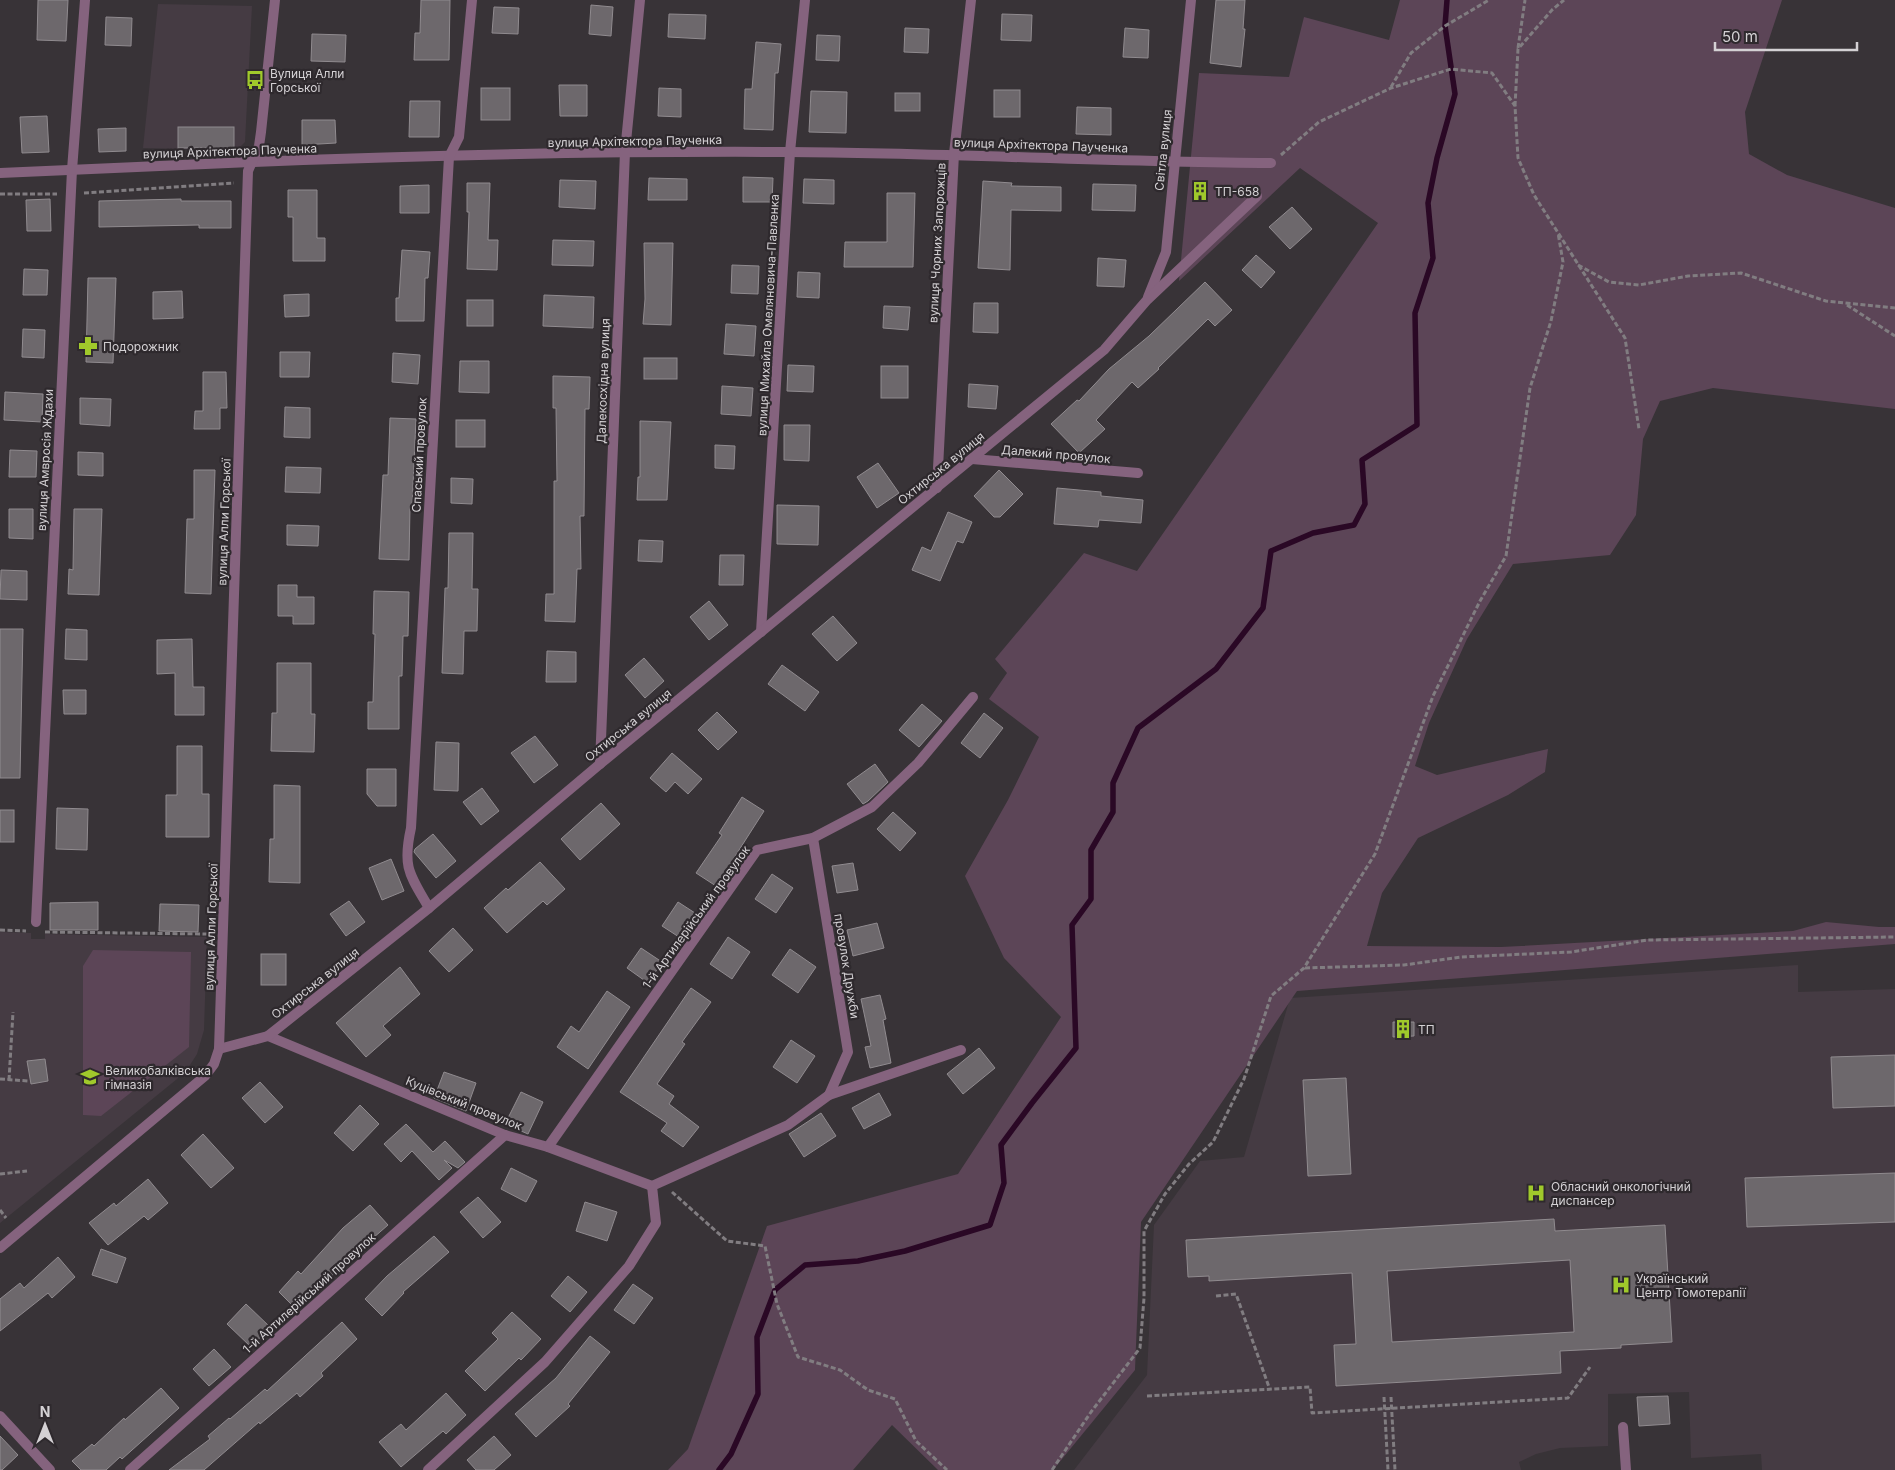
<svg xmlns="http://www.w3.org/2000/svg" width="1895" height="1470" viewBox="0 0 1895 1470" font-family="Inter,sans-serif">
  <rect width="100%" height="100%" fill="#383337"/>
  <g fill="#453b43">
    <polygon points="158,4 252,6 245,142 237,150 143,148"/>
    <polygon points="0,932 31,933 31,939 45,939 45,934 207,937 204,1030 197,1054 190,1065 177,1079 0,1223"/>
    <polygon points="1798,965 1798,992 1895,989 1895,1470 1762,1470 1761,1454 1691,1458 1689,1392 1608,1394 1608,1446 1560,1448 1536,1454 1519,1462 1521,1470 1074,1470 1147,1375 1154,1225 1200,1161 1244,1157 1290,998"/>
  </g>
  <g fill="#5c4557">
    <polygon points="1400,0 1782,0 1745,112 1749,154 1787,175 1895,208 1895,409 1713,388 1660,401 1643,439 1636,515 1610,555 1513,564 1467,639 1429,723 1415,766 1437,775 1548,749 1545,772 1508,795 1418,838 1382,893 1367,946 1501,947 1793,931 1826,922 1879,927 1895,927 1895,944 1297,991 1141,1222 1135,1370 1053,1470 938,1470 892,1425 853,1470 668,1470 688,1449 767,1226 958,1174 1061,1017 1004,958 965,876 1008,800 1039,737 989,699 1007,673 995,659 1084,553 1137,571 1378,223 1300,168 1179,281 1199,73 1289,77 1304,17 1389,40"/>
    <polygon points="93,950 191,952 189,1047 101,1116 83,1115 83,966"/>
  </g>
  <g fill="none" stroke-linecap="round" stroke-linejoin="round">
    <polyline stroke="#2a0825" stroke-width="5.5" points="719,1470 731,1454 758,1394 757,1337 775,1290 805,1265 858,1261 905,1251 990,1225 1004,1183 1001,1145 1032,1103 1076,1048 1072,925 1091,899 1091,850 1113,812 1113,783 1138,728 1216,669 1263,608 1271,551 1313,533 1354,525 1365,504 1362,460 1417,425 1415,313 1433,258 1428,203 1437,158 1455,94 1445,26 1447,0"/>
  </g>
  <g fill="#6d686c" stroke="#908b8f" fill-rule="evenodd">
    <polygon points="38,0 68,0 66,41 37,40"/>
    <polygon points="421,0 450,0 449,60 414,60 415,33 420,33"/>
    <polygon points="1216,0 1245,0 1243,29 1245,29 1241,67 1210,63"/>
    <polygon points="591,5 613,7 611,36 589,34"/>
    <polygon points="494,7 519,8 518,34 492,33"/>
    <polygon points="669,14 706,15 705,39 668,37"/>
    <polygon points="1002,14 1032,15 1031,41 1001,40"/>
    <polygon points="106,17 132,18 131,46 105,45"/>
    <polygon points="905,28 929,29 928,53 904,52"/>
    <polygon points="1125,28 1149,30 1148,58 1123,57"/>
    <polygon points="312,34 346,35 345,62 311,61"/>
    <polygon points="817,35 840,36 839,61 816,60"/>
    <polygon points="756,42 781,44 778,73 775,73 773,130 744,129 745,89 752,89"/>
    <polygon points="559,85 587,85 587,116 560,116"/>
    <rect x="481" y="88" width="29" height="32"/>
    <polygon points="659,88 681,89 681,117 658,116"/>
    <rect x="994" y="90" width="26" height="27"/>
    <polygon points="811,91 847,92 846,133 809,132"/>
    <rect x="895" y="93" width="25" height="18"/>
    <polygon points="410,101 440,101 439,137 409,137"/>
    <polygon points="1077,107 1111,108 1111,135 1076,134"/>
    <polygon points="47,116 49,152 22,153 20,117"/>
    <polygon points="302,120 335,120 336,143 302,145"/>
    <rect x="178" y="127" width="56" height="21"/>
    <polygon points="126,128 126,151 99,152 98,129"/>
    <polygon points="743,177 773,178 772,202 743,202"/>
    <polygon points="649,178 687,179 687,200 648,200"/>
    <polygon points="804,179 834,180 834,204 803,203"/>
    <polygon points="560,180 596,181 595,209 559,207"/>
    <polygon points="983,181 1012,183 1011,186 1061,187 1061,211 1011,210 1010,270 978,268"/>
    <polygon points="467,183 490,183 488,240 498,240 497,270 467,269 469,212 467,212"/>
    <polygon points="1093,184 1136,185 1135,211 1092,210"/>
    <polygon points="429,185 429,213 400,213 400,186"/>
    <polygon points="288,190 317,190 317,238 325,238 325,261 293,261 293,217 288,217"/>
    <polygon points="887,193 915,193 913,267 844,267 845,242 887,242"/>
    <polygon points="50,199 51,231 27,231 26,200"/>
    <polygon points="181,199 181,201 231,201 231,228 199,228 199,225 99,227 99,201"/>
    <polygon points="1292,207 1312,229 1290,249 1269,227"/>
    <polygon points="553,240 594,241 593,266 552,265"/>
    <polygon points="644,243 673,243 671,325 643,324 645,299"/>
    <polygon points="402,250 430,252 428,278 425,278 424,321 396,321 396,298 399,298"/>
    <polygon points="1256,255 1275,272 1261,288 1242,270"/>
    <polygon points="1098,258 1126,260 1124,287 1097,286"/>
    <polygon points="732,265 759,266 758,294 731,293"/>
    <polygon points="24,269 48,270 47,295 23,295"/>
    <polygon points="798,272 820,273 819,298 797,297"/>
    <polygon points="88,278 116,278 113,363 86,362"/>
    <polygon points="1205,282 1232,310 1215,326 1208,319 1158,368 1159,369 1138,388 1132,382 1096,420 1105,429 1079,453 1051,424 1077,400 1079,401 1109,369 1149,336"/>
    <polygon points="182,291 183,318 153,319 153,292"/>
    <polygon points="309,294 309,316 285,317 284,295"/>
    <polygon points="544,295 594,297 593,328 543,326"/>
    <rect x="467" y="300" width="26" height="26"/>
    <polygon points="974,303 998,303 998,333 973,332"/>
    <polygon points="884,306 910,307 908,330 883,328"/>
    <polygon points="726,324 756,326 754,356 724,354"/>
    <polygon points="23,329 45,330 44,358 22,357"/>
    <polygon points="280,352 310,352 309,377 280,377"/>
    <polygon points="393,353 420,355 418,384 392,382"/>
    <rect x="644" y="358" width="33" height="21"/>
    <polygon points="460,361 489,361 489,393 459,392"/>
    <polygon points="788,365 814,366 813,392 787,391"/>
    <rect x="881" y="366" width="27" height="32"/>
    <polygon points="203,372 226,372 227,408 220,408 220,429 194,429 195,411 203,411"/>
    <polygon points="553,376 590,377 589,409 585,409 584,516 580,516 581,569 577,569 575,622 545,621 546,594 554,594 554,481 557,481 556,408 553,408"/>
    <polygon points="969,384 998,386 996,409 968,407"/>
    <polygon points="722,386 753,388 751,416 721,414"/>
    <polygon points="5,392 43,394 42,422 4,420"/>
    <polygon points="80,398 111,399 110,426 80,424"/>
    <polygon points="285,407 310,408 310,438 284,437"/>
    <polygon points="390,418 416,419 412,507 410,507 409,560 379,559 383,475 388,475"/>
    <rect x="456" y="420" width="29" height="27"/>
    <polygon points="640,421 671,422 667,500 637,500 638,477 640,477"/>
    <polygon points="784,425 810,425 809,461 784,460"/>
    <polygon points="715,445 735,446 734,469 715,468"/>
    <polygon points="10,450 37,451 36,477 9,477"/>
    <polygon points="78,452 103,453 103,476 78,475"/>
    <polygon points="878,463 899,493 877,508 857,477"/>
    <polygon points="286,467 321,468 320,493 285,492"/>
    <polygon points="194,470 215,470 211,594 185,593 187,519 194,519"/>
    <polygon points="999,470 1023,494 1000,517 994,517 974,496"/>
    <polygon points="451,478 473,479 472,504 451,503"/>
    <polygon points="1057,488 1101,492 1101,496 1143,500 1141,523 1099,520 1098,527 1054,524"/>
    <polygon points="777,505 819,506 818,545 777,544"/>
    <polygon points="9,509 33,509 33,539 9,538"/>
    <polygon points="74,509 102,509 99,595 68,594 69,569 73,570"/>
    <polygon points="948,512 972,522 963,543 957,541 940,581 912,570 922,547 931,551"/>
    <polygon points="287,525 319,526 318,546 287,545"/>
    <polygon points="449,533 473,533 472,589 478,589 477,631 464,631 463,674 442,673 445,588 448,588"/>
    <polygon points="639,540 663,541 662,562 638,561"/>
    <polygon points="720,555 744,555 743,585 719,585"/>
    <polygon points="1,570 27,571 27,600 0,599"/>
    <polygon points="278,585 297,585 297,597 314,597 314,624 293,624 293,616 278,616"/>
    <polygon points="374,591 409,592 408,636 403,636 402,676 399,676 399,729 368,729 368,702 373,702 375,634 373,634"/>
    <polygon points="709,601 728,625 709,640 690,617"/>
    <polygon points="833,616 857,643 837,661 812,634"/>
    <polygon points="0,629 23,629 20,778 0,778"/>
    <polygon points="66,629 87,630 87,660 65,659"/>
    <polygon points="192,639 193,687 204,687 204,715 175,715 175,673 157,674 157,640"/>
    <polygon points="547,651 576,652 576,682 546,682"/>
    <polygon points="644,658 664,681 645,698 625,675"/>
    <polygon points="277,663 311,663 311,714 315,714 314,752 271,751 272,713 277,713"/>
    <polygon points="782,665 819,692 805,711 768,684"/>
    <polygon points="63,690 86,690 86,714 64,714"/>
    <polygon points="922,704 942,721 919,747 899,730"/>
    <polygon points="717,712 737,732 718,750 698,730"/>
    <polygon points="984,713 1003,728 980,758 961,743"/>
    <polygon points="535,736 558,765 534,783 511,753"/>
    <polygon points="436,742 459,743 458,791 434,790"/>
    <polygon points="177,746 202,746 202,794 209,794 209,837 166,837 166,795 177,795"/>
    <polygon points="672,753 702,779 688,794 675,782 666,792 650,778"/>
    <polygon points="875,764 888,782 868,801 863,804 847,784"/>
    <polygon points="367,769 396,769 396,806 377,806 367,794"/>
    <polygon points="274,785 300,786 300,883 269,882 270,839 274,839"/>
    <polygon points="482,788 499,811 481,825 463,802"/>
    <polygon points="742,797 764,811 716,886 696,873 722,835 719,833"/>
    <polygon points="601,803 620,824 580,860 561,839"/>
    <polygon points="57,808 88,809 87,850 56,849"/>
    <rect x="0" y="810" width="14" height="32"/>
    <polygon points="893,812 916,833 900,851 877,829"/>
    <polygon points="433,834 456,861 436,878 414,852 415,849"/>
    <polygon points="391,859 404,891 382,900 369,868"/>
    <polygon points="540,862 565,889 547,905 543,901 507,933 484,908 506,888 508,890"/>
    <polygon points="853,863 858,890 837,893 832,866"/>
    <polygon points="772,874 793,888 776,913 755,899"/>
    <polygon points="349,901 365,922 346,936 330,914"/>
    <polygon points="98,902 98,930 50,930 50,903"/>
    <polygon points="678,902 695,913 679,937 662,926"/>
    <polygon points="160,904 199,905 198,932 159,931"/>
    <polygon points="877,923 884,948 853,956 847,930"/>
    <polygon points="453,928 473,950 449,972 429,951"/>
    <polygon points="728,937 750,952 732,979 710,964"/>
    <polygon points="641,948 662,962 648,983 627,968"/>
    <polygon points="790,949 816,967 798,993 772,975"/>
    <rect x="261" y="954" width="25" height="31"/>
    <polygon points="400,967 420,994 383,1026 391,1035 366,1057 336,1023"/>
    <polygon points="691,988 711,1002 682,1042 685,1044 657,1084 674,1096 669,1104 699,1127 683,1147 661,1131 667,1123 620,1092"/>
    <polygon points="607,991 630,1007 588,1069 557,1047 571,1026 579,1032"/>
    <polygon points="880,995 886,1019 883,1020 891,1063 870,1068 865,1047 871,1046 861,999"/>
    <polygon points="1393,1022 1414,1022 1414,1036 1393,1037"/>
    <polygon points="791,1040 815,1056 797,1083 773,1067"/>
    <polygon points="979,1048 995,1068 963,1094 947,1074"/>
    <polygon points="1895,1055 1895,1106 1833,1108 1831,1057"/>
    <polygon points="45,1059 48,1081 31,1084 27,1061"/>
    <polygon points="444,1072 476,1083 466,1111 434,1098"/>
    <polygon points="1346,1078 1351,1174 1308,1176 1303,1080"/>
    <polygon points="260,1082 283,1107 265,1123 242,1098"/>
    <polygon points="521,1092 543,1102 528,1134 505,1124"/>
    <polygon points="879,1093 891,1115 864,1129 852,1108"/>
    <polygon points="360,1105 379,1124 353,1151 334,1133"/>
    <polygon points="821,1113 836,1136 804,1157 789,1134"/>
    <polygon points="406,1124 433,1152 445,1141 465,1162 458,1168 444,1160 452,1168 439,1180 412,1151 401,1162 384,1144"/>
    <polygon points="203,1134 234,1168 211,1188 181,1155"/>
    <polygon points="511,1168 537,1181 526,1202 501,1189"/>
    <polygon points="1895,1173 1895,1222 1747,1227 1745,1178"/>
    <polygon points="148,1179 168,1203 148,1220 144,1216 108,1245 89,1223 114,1203 116,1206"/>
    <polygon points="478,1197 501,1222 483,1238 460,1212"/>
    <polygon points="585,1202 617,1212 607,1241 576,1231"/>
    <polygon points="370,1205 388,1225 365,1245 363,1242 331,1277 327,1274 295,1308 279,1292 298,1271 301,1274 343,1228"/>
    <path d="M1554,1219l1,12 110,-6 7,117 -51,3v3l-61,3 1,22 -225,13 -2,-41 22,-1 -4,-71 -143,8v-5l-21,1 -2,-37zM1570,1260l4,72 -182,10 -5,-71z"/>
    <polygon points="434,1236 449,1252 403,1292 404,1293 382,1316 365,1299 387,1276"/>
    <polygon points="101,1249 126,1258 117,1283 92,1275"/>
    <polygon points="58,1257 75,1277 52,1298 48,1293 0,1331 0,1299 20,1283 24,1288"/>
    <polygon points="568,1276 587,1292 570,1312 551,1296"/>
    <polygon points="633,1284 653,1298 634,1324 614,1310"/>
    <polygon points="246,1304 270,1327 251,1347 227,1324"/>
    <polygon points="512,1312 541,1339 521,1360 519,1358 485,1391 465,1371 498,1339 492,1333"/>
    <polygon points="342,1322 357,1339 321,1373 323,1376 300,1397 297,1393 260,1424 259,1422 204,1470 169,1470 210,1439 208,1436 229,1418 230,1419 265,1389 267,1391"/>
    <polygon points="590,1336 610,1352 568,1404 570,1406 536,1437 515,1414 556,1378"/>
    <polygon points="214,1349 231,1367 209,1386 193,1369"/>
    <polygon points="161,1388 179,1408 122,1459 120,1457 106,1470 81,1470 72,1461 92,1444 94,1446 124,1418 125,1420"/>
    <polygon points="446,1393 466,1415 446,1434 443,1431 401,1467 379,1442 401,1424 406,1430"/>
    <polygon points="1668,1396 1670,1424 1639,1426 1637,1397"/>
    <polygon points="0,1436 18,1455 2,1470 0,1470"/>
    <polygon points="494,1436 511,1455 494,1470 476,1470 467,1460"/>
  </g>
  <g fill="none" stroke-linecap="round" stroke-linejoin="round">
    <g stroke="#817d81" stroke-width="3" stroke-dasharray="5 2.5" stroke-linecap="butt">
      <polyline points="1518,48 1525,0"/>
      <polyline points="1391,87 1411,53 1445,26 1489,0"/>
      <polyline points="1515,106 1518,49 1552,10 1564,0"/>
      <polyline points="1281,155 1319,122 1391,88 1451,69 1492,73 1515,106 1518,158 1534,195 1625,338 1639,429"/>
      <polyline points="84,193 234,183"/>
      <polyline points="0,194 57,194"/>
      <polyline points="1578,265 1609,282 1639,285 1688,276 1741,273 1826,301 1895,308"/>
      <polyline points="1847,305 1895,336"/>
      <polyline points="0,930 26,931"/>
      <polyline points="45,932 208,934"/>
      <polyline points="1305,968 1404,965 1461,957 1571,952 1648,940 1895,937"/>
      <polyline points="0,1079 28,1081"/>
      <polyline points="9,1080 13,1012"/>
      <polyline points="0,1174 27,1171"/>
      <polyline points="672,1192 727,1241 765,1246 777,1304 798,1357 840,1370 868,1390 895,1399 916,1441 947,1470"/>
      <polyline points="0,1210 6,1218"/>
      <polyline points="1216,1296 1236,1294 1270,1390"/>
      <polyline points="1147,1396 1310,1387 1312,1413 1568,1398 1590,1367"/>
      <polyline points="1384,1397 1388,1470"/>
      <polyline points="1391,1397 1395,1470"/>
      <polyline points="1052,1470 1091,1412 1140,1348 1144,1298 1144,1231 1165,1194 1189,1164 1213,1142 1244,1079 1271,996 1304,968 1375,854 1433,696 1480,601 1506,556 1530,388 1551,321 1563,262 1558,233"/>
    </g>
    <g stroke="#85637e" stroke-width="10">
      <path d="M251,162c179,-7 359,-11 538,-10 161,1 321,10 482,11"/>
      <polyline points="1148,297 1166,252 1191,0"/>
      <polyline points="972,459 1138,473"/>
      <polyline points="937,488 954,154 971,0"/>
      <polyline points="761,632 790,152 805,0"/>
      <polyline points="600,764 625,152 640,0"/>
      <polyline points="813,838 848,1052 829,1095"/>
      <path d="M429,908c-19,-33 -27,-40 -18,-80l38,-671 10,-20 13,-137"/>
      <polyline points="36,922 72,170 85,0"/>
      <polyline points="268,1036 505,1135 548,1147 652,1186"/>
      <polyline points="219,1049 268,1036 429,908 600,764 1104,350 1147,300 1257,196"/>
      <polyline points="548,1147 757,850 813,838 872,807 918,763 973,697"/>
      <polyline points="0,1416 50,1470"/>
      <polyline points="1623,1427 1626,1470"/>
      <polyline points="130,1470 505,1135"/>
      <polyline points="428,1470 545,1362 629,1266 656,1223 652,1186 788,1125 829,1095 961,1050"/>
    </g>
    <g stroke="#85637e" stroke-width="10">
      <polyline points="0,173 251,162"/>
      <polyline points="0,1248 205,1076 214,1064 219,1049 248,171 259,146 261,132 275,0"/>
    </g>
  </g>
  <defs>
    <g id="bus-bare" transform="scale(1.5)"><path d="M-5-6H5V4H4V6H2V4H-2V6H-4V4H-5ZM-3.5-4V0h7V-4ZM-3.5 1.2v1.5H-2V1.2ZM2 1.2v1.5H3.5V1.2Z" fill="#a0c92b" stroke="#2e292d" stroke-width="2.5" paint-order="stroke"/></g>
    <g id="building-bare" transform="scale(1.5)"><path d="M-4-6H4V6H1V3H-1V6H-4ZM-2.5-4.3h1.7v1.8h-1.7ZM.8-4.3h1.7v1.8H.8ZM-2.5-1h1.7V.8h-1.7ZM.8-1h1.7V.8H.8Z" fill="#a0c92b" stroke="#2e292d" stroke-width="2.5" paint-order="stroke"/></g>
    <g id="pharmacy-bare" transform="scale(1.5)"><path d="M-2-6h4v4h4v4h-4v4h-4v-4h-4v-4h4Z" fill="#a0c92b" stroke="#2e292d" stroke-width="2.5" paint-order="stroke"/></g>
    <g id="school-bare" transform="scale(1.5)"><path d="M0-5L7-2L0 1L-7-2ZM-4 1L0 2.5L4 1V4Q0 6-4 4Z" fill="#a0c92b" stroke="#2e292d" stroke-width="2.5" paint-order="stroke"/></g>
    <g id="hospital-bare" transform="scale(1.5)"><path d="M-5-5h3v3.5h4V-5h3V5h-3V1.5h-4V5h-3Z" fill="#a0c92b" stroke="#2e292d" stroke-width="2.5" paint-order="stroke"/></g>
  </defs>
  <g fill-rule="evenodd">
    <use href="#bus-bare" x="255" y="80"/>
    <use href="#building-bare" x="1200" y="191"/>
    <use href="#pharmacy-bare" x="88" y="346"/>
    <use href="#building-bare" x="1403" y="1029"/>
    <use href="#school-bare" x="90" y="1077"/>
    <use href="#hospital-bare" x="1536" y="1193"/>
    <use href="#hospital-bare" x="1621" y="1285"/>
  </g>
  <g text-anchor="middle" dominant-baseline="central" stroke-width="4.5" stroke-linejoin="round" paint-order="stroke">
    <g font-size="12" fill="#d4d1d4" stroke="#2e292d" text-anchor="start">
      <text x="270" y="73">Вулиця Алли<tspan x="270" dy="14">Горської</tspan></text>
      <text x="1215" y="191">ТП-658</text>
      <text x="103" y="346">Подорожник</text>
      <text x="1418" y="1029">ТП</text>
      <text x="105" y="1070">Великобалківська<tspan x="105" dy="14">гімназія</tspan></text>
      <text x="1551" y="1186">Обласний онкологічний<tspan x="1551" dy="14">диспансер</tspan></text>
      <text x="1636" y="1278">Український<tspan x="1636" dy="14">Центр Томотерапії</tspan></text>
    </g>
    <g font-size="12" fill="#d4d1d4" stroke="#2e292d">
      <text transform="translate(635 141) rotate(-1)">вулиця Архітектора Паученка</text>
      <text transform="translate(1041 145) rotate(2)">вулиця Архітектора Паученка</text>
      <text transform="translate(1163 150) rotate(-84)">Світла вулиця</text>
      <text transform="translate(230 151) rotate(-2)">вулиця Архітектора Паученка</text>
      <text transform="translate(937 243) rotate(-87)">вулиця Чорних Запорожців</text>
      <text transform="translate(768 315) rotate(-87)">вулиця Михайла Омеляновича-Павленка</text>
      <text transform="translate(603 381) rotate(-88)">Далекосхідна вулиця</text>
      <text transform="translate(1056 454) rotate(5)">Далекий провулок</text>
      <text transform="translate(419 455) rotate(-87)">Спаський провулок</text>
      <text transform="translate(45 460) rotate(-87)">вулиця Амвросія Ждахи</text>
      <text transform="translate(941 468) rotate(-39)">Охтирська вулиця</text>
      <text transform="translate(224 522) rotate(-88)">вулиця Алли Горської</text>
      <text transform="translate(628 725) rotate(-39)">Охтирська вулиця</text>
      <text transform="translate(696 917) rotate(-54)">1-й Артилерійський провулок</text>
      <text transform="translate(211 927) rotate(-88)">вулиця Алли Горської</text>
      <text transform="translate(847 966) rotate(81)">провулок Дружби</text>
      <text transform="translate(315 983) rotate(-38)">Охтирська вулиця</text>
      <text transform="translate(464 1103) rotate(22)">Куцівський провулок</text>
      <text transform="translate(309 1293) rotate(-42)">1-й Артилерійський провулок</text>
    </g>
  </g>
  <g transform="translate(45 1425)" stroke="#2e292d" stroke-width="4" paint-order="stroke">
  <path d="M0-4L9 19L0 12L-9 19Z" fill="#d4d1d4"/>
  <text y="-8" font-size="14" font-weight="bold" text-anchor="middle" fill="#d4d1d4">N</text>
  </g>
  <path d="M1715 42v8h142v-8" fill="none" stroke="#d4d1d4" stroke-width="2.5"/>
  <text x="1722" y="42" font-size="15" fill="#d4d1d4" stroke="#2e292d" stroke-width="4" paint-order="stroke">50 m</text>
</svg>
